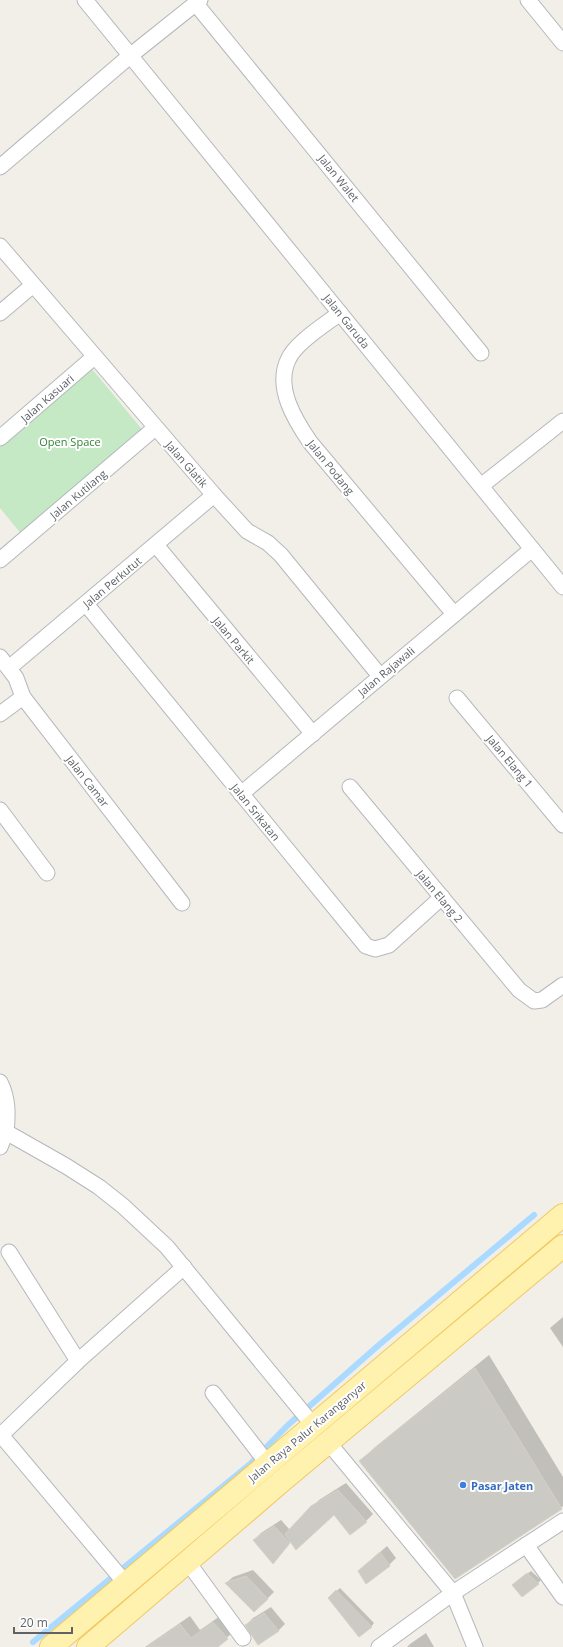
<svg xmlns="http://www.w3.org/2000/svg" width="563" height="1647" viewBox="0 0 563 1647" font-family="'Open Sans',sans-serif">
  <rect width="100%" height="100%" fill="#f1efe8"/>
  <polygon fill="#c5e8c5" points="92,369 145,433 23,536 0,508 0,446"/>
  <g fill="#0003">
    <polygon points="563,1317 563,1347 550,1328"/>
    <polygon points="489,1355 563,1477 563,1506 561,1508 361,1461 374,1448"/>
    <polygon points="346,1483 373,1514 366,1521 334,1514 291,1541 273,1562 254,1540 261,1533 281,1520 290,1530 319,1500"/>
    <polygon points="387,1546 396,1558 389,1565 359,1571"/>
    <polygon points="253,1570 274,1592 267,1599 226,1583 233,1577"/>
    <polygon points="531,1571 541,1580 538,1583 517,1582"/>
    <polygon points="340,1588 374,1623 371,1627 329,1598"/>
    <polygon points="271,1607 285,1624 278,1631 246,1625 253,1618"/>
    <polygon points="223,1614 236,1629 217,1647 145,1647 190,1616 200,1630"/>
    <polygon points="426,1633 434,1647 407,1647 410,1644"/>
  </g>
  <g fill="none" stroke-linecap="round" stroke-linejoin="round">
    <polyline stroke="#aadaff" stroke-width="6" points="33,1642 250,1464 288,1425 380,1344 534,1215"/>
  </g>
  <g fill="#cccac5" stroke="#d6d1c6">
    <polygon points="475,1368 562,1509 455,1579 359,1461"/>
    <polygon points="338,1490 367,1522 350,1535 334,1515 296,1550 285,1534 311,1506"/>
    <polygon points="274,1526 290,1543 273,1564 253,1540"/>
    <polygon points="380,1552 390,1566 366,1584 358,1571"/>
    <polygon points="527,1573 539,1584 522,1597 512,1585"/>
    <polygon points="246,1576 268,1599 254,1612 225,1583"/>
    <polygon points="336,1590 372,1627 359,1637 328,1598"/>
    <polygon points="264,1613 279,1631 258,1645 245,1625"/>
    <polygon points="213,1622 228,1639 218,1647 147,1647 180,1624 191,1638"/>
  </g>
  <g fill="none" stroke-linecap="round" stroke-linejoin="round">
    <g stroke="#b5b8bc" stroke-width="17">
      <g id="minor">
        <polyline points="85,0 563,587"/>
        <polyline points="528,0 563,43"/>
        <polyline points="196,4 481,353"/>
        <polyline points="0,167 131,55 200,0"/>
        <polyline points="0,246 214,495 247,531 268,543 281,555 380,676"/>
        <polyline points="0,313 33,285"/>
        <path d="M340,313c-14,11 -45,30 -52,47 -13,28 7,60 22,82l144,172"/>
        <polyline points="0,438 94,357"/>
        <polyline points="481,486 563,421"/>
        <polyline points="156,545 313,734"/>
        <polyline points="0,560 155,428"/>
        <polyline points="86,604 366,946 375,949 389,945 442,897"/>
        <polyline points="0,657 16,678 23,697 182,903"/>
        <polyline points="9,668 214,495"/>
        <polyline points="457,698 563,825"/>
        <polyline points="0,714 23,697"/>
        <polyline points="350,787 519,990 534,1001 542,1000 563,985"/>
        <polyline points="241,794 532,549"/>
        <polyline points="0,810 47,873"/>
        <path d="M0,1082c8,16 8,32 6,50l60,34 33,21 24,19 44,41 146,178"/>
        <polyline points="0,1130 6,1132 0,1147"/>
        <polyline points="9,1252 78,1361"/>
        <polyline points="213,1393 268,1464"/>
        <polyline points="1,1435 127,1585"/>
        <polyline points="0,1436 78,1361 184,1267"/>
        <polyline points="328,1442 453,1593 475,1647"/>
        <polyline points="526,1545 563,1597"/>
        <polyline points="187,1561 243,1638"/>
        <polyline points="379,1647 453,1593 563,1521"/>
      </g>
    </g>
    <g stroke="#f2c960" stroke-width="24">
      <g id="primary">
        <polyline points="51,1647 563,1215"/>
        <polyline points="88,1647 283,1480 563,1246"/>
      </g>
    </g>
    <use href="#minor" stroke="#fff" stroke-width="15"/>
    <use href="#primary" stroke="#fff2af" stroke-width="22"/>
  </g>
  <circle fill="#3f7fe0" stroke="#fff" stroke-width="1.5" cx="463" cy="1485" r="4"/>
  <g text-anchor="middle" dominant-baseline="central" stroke-width="4" stroke-linejoin="round" paint-order="stroke">
    <g font-size="11" fill="#5f6368" stroke="#fff">
      <text transform="translate(339 178) rotate(51)">Jalan Walet</text>
      <text transform="translate(347 321) rotate(51)">Jalan Garuda</text>
      <text transform="translate(47 398) rotate(-41)">Jalan Kasuari</text>
      <text transform="translate(187 464) rotate(49)">Jalan Glatik</text>
      <text transform="translate(331 467) rotate(51)">Jalan Podang</text>
      <text transform="translate(78 494) rotate(-40)">Jalan Kutilang</text>
      <text transform="translate(112 582) rotate(-40)">Jalan Perkutut</text>
      <text transform="translate(234 640) rotate(50)">Jalan Parkit</text>
      <text transform="translate(386 671) rotate(-40)">Jalan Rajawali</text>
      <text transform="translate(510 761) rotate(50)">Jalan Elang 1</text>
      <text transform="translate(88 781) rotate(52)">Jalan Camar</text>
      <text transform="translate(256 812) rotate(51)">Jalan Srikatan</text>
      <text transform="translate(440 896) rotate(50)">Jalan Elang 2</text>
      <text transform="translate(307 1431) rotate(-40)">Jalan Raya Palur Karanganyar</text>
    </g>
    <g font-size="11" fill="#348238" stroke="#fff">
      <text x="70" y="441">Open Space</text>
    </g>
    <g font-size="11" font-weight="bold" fill="#366cbe" stroke="#fff" text-anchor="start">
      <text x="471" y="1485">Pasar Jaten</text>
    </g>
  </g>
  <path d="M14 1627v6h58v-6" fill="none" stroke="#5f6368" stroke-width="2"/>
  <text x="20" y="1627" font-size="12" fill="#5f6368" stroke="#ffffff" stroke-width="3" paint-order="stroke">20 m</text>
</svg>
